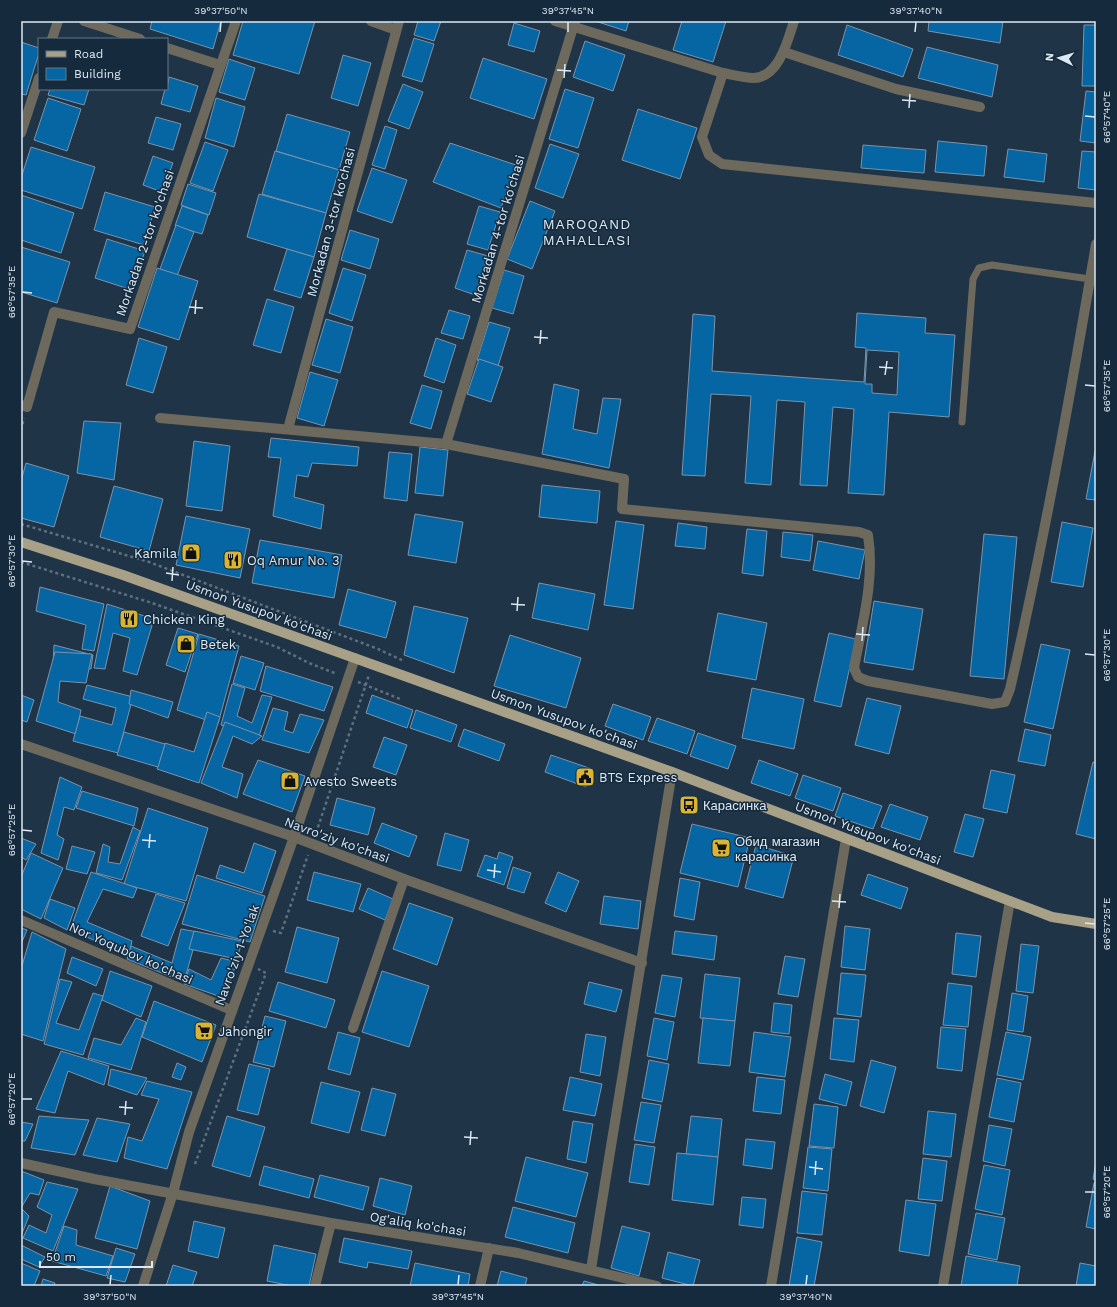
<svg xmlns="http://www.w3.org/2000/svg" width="1117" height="1307" viewBox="0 0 1117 1307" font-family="'Work Sans',sans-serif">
  <rect width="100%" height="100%" fill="#1f3446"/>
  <g fill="#0665a3" stroke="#7b93a9" fill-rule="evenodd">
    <polygon points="152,21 221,21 213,49 150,29"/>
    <polygon points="243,21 315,21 299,74 233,55"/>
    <polygon points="418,21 441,21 434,41 414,35"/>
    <polygon points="595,21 629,21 626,31"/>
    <polygon points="682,21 726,21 713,62 673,50"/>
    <polygon points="929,21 1003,21 1000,43 928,31"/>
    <polygon points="514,23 540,31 534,52 508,45"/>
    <polygon points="847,25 913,49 903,77 838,55"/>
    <polygon points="1084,25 1096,25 1096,86 1082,86"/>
    <polygon points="414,38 434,44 422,82 402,76"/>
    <polygon points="585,41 625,55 613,91 573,77"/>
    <polygon points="21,42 39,48 39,53 26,95 21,94"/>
    <polygon points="927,47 998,65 992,97 918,78"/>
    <polygon points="343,55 371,63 358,106 331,98"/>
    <polygon points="483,58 547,79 534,119 470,98"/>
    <polygon points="229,59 255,68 245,100 219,92"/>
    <polygon points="169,77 198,86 190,112 161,104 165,89 167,89"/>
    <polygon points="403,84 423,92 409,129 388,121"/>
    <polygon points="50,89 89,89 84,105 48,95"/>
    <polygon points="565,89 594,98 578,148 549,139"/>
    <polygon points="1086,91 1096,92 1096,143 1080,141"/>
    <polygon points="48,98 81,109 67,151 34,140"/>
    <polygon points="216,98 245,107 234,147 205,138"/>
    <polygon points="638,109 697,128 680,179 622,160"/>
    <polygon points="287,114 350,132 339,170 276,151"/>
    <polygon points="156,117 181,124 173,150 148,143"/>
    <polygon points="385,126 397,130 385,169 372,165"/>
    <polygon points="938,141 987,146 984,176 935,172"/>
    <polygon points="205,142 228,150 213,191 190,183"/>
    <polygon points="450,143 516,165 501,208 433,182"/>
    <polygon points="550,144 579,154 563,198 535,188"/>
    <polygon points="863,145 926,150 924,173 861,168"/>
    <polygon points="31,147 95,167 82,209 21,190 21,178"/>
    <polygon points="1008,149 1047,154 1044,182 1004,177"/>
    <polygon points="275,151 339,170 326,213 262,194"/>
    <polygon points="1082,151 1096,152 1096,190 1078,188"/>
    <polygon points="153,156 173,163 162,192 143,185"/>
    <polygon points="372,168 407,180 392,223 357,211"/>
    <polygon points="188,184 216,193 209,215 181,205"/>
    <polygon points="105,192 155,207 144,245 94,230"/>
    <polygon points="259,194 326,213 314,257 247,237"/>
    <polygon points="21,195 74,213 61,253 21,240"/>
    <polygon points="530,201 555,211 532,269 507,259"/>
    <polygon points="182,206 208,215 202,234 175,226"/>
    <polygon points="479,206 500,212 488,250 467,244"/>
    <polygon points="176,225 194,232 177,276 160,269"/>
    <polygon points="350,230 379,239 370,269 341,260"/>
    <polygon points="107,239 145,251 132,290 95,278"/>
    <polygon points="21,247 70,262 57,303 21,292"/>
    <polygon points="287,249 314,257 301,298 274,290"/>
    <polygon points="467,250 488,256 475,295 455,288"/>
    <polygon points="157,268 198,281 179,340 138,327"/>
    <polygon points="343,268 366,275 352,321 329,313"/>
    <polygon points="504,270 524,276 513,314 492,308"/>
    <polygon points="267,299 294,307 281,353 253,345"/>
    <polygon points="449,310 470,316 463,339 441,333"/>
    <path d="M857,313l69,5 -1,15 30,2 -6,82 -60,-5 -5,83 -36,-2 6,-84 -21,-2 -6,79 -27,-1 5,-83 -28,-2 -6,85 -26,-2 6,-87 -40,-2 -6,82 -23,-1 11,-161 22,2 -3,55 152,11 2,-34 -11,-1zM867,350l32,2 -2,43 -25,-2v-9h-7z"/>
    <polygon points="326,319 353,327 340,373 312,365"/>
    <polygon points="489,322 510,328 498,366 477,360"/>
    <polygon points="139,338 167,347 153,393 126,385"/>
    <polygon points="436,338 456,345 444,383 424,376"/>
    <polygon points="479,359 503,367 491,402 467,394"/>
    <polygon points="310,372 338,380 324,426 297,418"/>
    <polygon points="554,384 579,390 573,429 597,434 603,398 621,399 609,468 542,454"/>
    <polygon points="422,385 442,391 431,429 410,423"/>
    <polygon points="84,421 121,423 114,480 77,473"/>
    <polygon points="271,438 359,447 357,466 312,463 308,477 297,475 294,497 324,505 321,529 273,516 281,458 268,457"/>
    <polygon points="194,441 230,446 222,511 186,506"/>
    <polygon points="1096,446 1096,500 1086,499"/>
    <polygon points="420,447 448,450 443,496 415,493"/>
    <polygon points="389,452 412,454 407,501 384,498"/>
    <polygon points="26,463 69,476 54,527 21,518 21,481"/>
    <polygon points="542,485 600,491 597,523 539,517"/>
    <polygon points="114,486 163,499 149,551 100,537"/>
    <polygon points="415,514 463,522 456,563 408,555"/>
    <polygon points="186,516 250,529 240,578 176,565"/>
    <polygon points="616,521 644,525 633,609 604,605"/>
    <polygon points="1062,522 1093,528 1083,587 1051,582"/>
    <polygon points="678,523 707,527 705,549 675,546"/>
    <polygon points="747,529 767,531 763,576 742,573"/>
    <polygon points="783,532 813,535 810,561 781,557"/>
    <polygon points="984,534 1017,537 1004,679 970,676"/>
    <polygon points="260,540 342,555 334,598 252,583"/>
    <polygon points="818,541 865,550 859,579 813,570"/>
    <polygon points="539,583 595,594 588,630 532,618"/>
    <polygon points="40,587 104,604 94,651 82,649 86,625 36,611"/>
    <polygon points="348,589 396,602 386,638 339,625"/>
    <polygon points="874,601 923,609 913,670 864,662"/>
    <polygon points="107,604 154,619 137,675 123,671 130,638 113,633 105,669 94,668"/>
    <polygon points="414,606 468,618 454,673 404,655"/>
    <polygon points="718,613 767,623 756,680 707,671"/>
    <polygon points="178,628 198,634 185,672 166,665"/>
    <polygon points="829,633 856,639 841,707 814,701"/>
    <polygon points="199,634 239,646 218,724 177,710"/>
    <polygon points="510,635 581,658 566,708 494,686"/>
    <polygon points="1041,644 1070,650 1053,729 1024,722"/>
    <polygon points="54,645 93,655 91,669 53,665"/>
    <polygon points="55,652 92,654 86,683 60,681 58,702 81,710 76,734 36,721"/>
    <polygon points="241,656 264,663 255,690 233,683"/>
    <polygon points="266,666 333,687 324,711 260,691"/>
    <polygon points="232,684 245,688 237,716 252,723 262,695 272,697 258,739 221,725"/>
    <polygon points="87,685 133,697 118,753 73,741 80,716 112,725 116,708 83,699"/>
    <polygon points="752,688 804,699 794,749 742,738"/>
    <polygon points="131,690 173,702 168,718 129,704"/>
    <polygon points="21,695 34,700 27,722 21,720"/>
    <polygon points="372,695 413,710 407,728 366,713"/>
    <polygon points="867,698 901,706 889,754 855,745"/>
    <polygon points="613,704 651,717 643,740 605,726"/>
    <polygon points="273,708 288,712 284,730 293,733 300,714 324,720 309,753 262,740"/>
    <polygon points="416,710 457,725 451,742 410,728"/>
    <polygon points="207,712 220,717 199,783 157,769 165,743 194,752"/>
    <polygon points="657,718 695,731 687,754 648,741"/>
    <polygon points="225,722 262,736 252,744 233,736 222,767 243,774 237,798 201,783"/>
    <polygon points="464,729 505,744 499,761 458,746"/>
    <polygon points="1025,729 1051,735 1045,766 1018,761"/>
    <polygon points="124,732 165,744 158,767 117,755"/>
    <polygon points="698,733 736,746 728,769 690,756"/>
    <polygon points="384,737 407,745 396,775 373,767"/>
    <polygon points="551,755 592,769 586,787 545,772"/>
    <polygon points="258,760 305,776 292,812 243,794"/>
    <polygon points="759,760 798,774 790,796 751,783"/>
    <polygon points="1093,762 1096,763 1096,839 1076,834"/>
    <polygon points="991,770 1015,775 1007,813 983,808"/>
    <polygon points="803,775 841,788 833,811 795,798"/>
    <polygon points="60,777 82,787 74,810 64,807 57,835 64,839 58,860 41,853"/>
    <polygon points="82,791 138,808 134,826 76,808"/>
    <polygon points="843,793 882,806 873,829 835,816"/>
    <polygon points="337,798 375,808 368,835 330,825"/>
    <polygon points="890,804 928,817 920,840 881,827"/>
    <polygon points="148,808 208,828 186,901 124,884"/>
    <polygon points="965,814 984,819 973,857 954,852"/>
    <polygon points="382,823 417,836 409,857 374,843"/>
    <polygon points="692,824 750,838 738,887 680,873"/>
    <polygon points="133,827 140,831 122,880 96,873 103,844 110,847 108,862 120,864"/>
    <polygon points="445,833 469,840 461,871 437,865"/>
    <polygon points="21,838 36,844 26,860 21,857"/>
    <polygon points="254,843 276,851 262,893 216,878 220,865 244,873"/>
    <polygon points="756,845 794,856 783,898 745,888"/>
    <polygon points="72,846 95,852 87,874 66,869"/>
    <polygon points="499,852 513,857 504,885 477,876 485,855 497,859"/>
    <polygon points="31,853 63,868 41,919 21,909 21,877"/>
    <polygon points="513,867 531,873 524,893 507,888"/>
    <polygon points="91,872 137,888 133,898 103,889 87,922 132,941 129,955 70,930"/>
    <polygon points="314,872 361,884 353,912 307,900"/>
    <polygon points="558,872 579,881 566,912 545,903"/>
    <polygon points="868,874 908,888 901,909 861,895"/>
    <polygon points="197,875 265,896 250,942 182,924"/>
    <polygon points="680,878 700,882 694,920 674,916"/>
    <polygon points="368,888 393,899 385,920 359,909"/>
    <polygon points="156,894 185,903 168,946 141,936"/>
    <polygon points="604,896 641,901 638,929 600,924"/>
    <polygon points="50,899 75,908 67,930 44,918"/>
    <polygon points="409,903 453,918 437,965 393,949"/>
    <polygon points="845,926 870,929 865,970 841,967"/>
    <polygon points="297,927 339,938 327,983 285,972"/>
    <polygon points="21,928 27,930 21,944"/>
    <polygon points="181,929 198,932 184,982 127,959 131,946 172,963"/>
    <polygon points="194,931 242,941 237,959 189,949"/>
    <polygon points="675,931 717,936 714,960 672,954"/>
    <polygon points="32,932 66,949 43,1041 21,1034 21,969"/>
    <polygon points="956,933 981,936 976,977 952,974"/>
    <polygon points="1021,944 1039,946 1033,993 1016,991"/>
    <polygon points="785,956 805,959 798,997 778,994"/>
    <polygon points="72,957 103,969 96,986 67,973"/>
    <polygon points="221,958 237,962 224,998 184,984 189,969 211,980"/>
    <polygon points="110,971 152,986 141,1017 102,1000"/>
    <polygon points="382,971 429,986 409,1047 362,1032"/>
    <polygon points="841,973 866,975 861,1017 837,1014"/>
    <polygon points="705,974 740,978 735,1021 700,1018"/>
    <polygon points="662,975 682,978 675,1017 655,1013"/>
    <polygon points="60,979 72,982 56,1023 79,1030 93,993 103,996 83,1055 44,1044"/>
    <polygon points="278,982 335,1000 326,1028 269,1011"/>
    <polygon points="589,982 622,990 616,1012 584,1004"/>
    <polygon points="948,983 972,986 968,1027 943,1025"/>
    <polygon points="1012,993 1028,996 1023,1032 1007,1030"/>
    <polygon points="154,1001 216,1025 202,1062 142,1037"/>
    <polygon points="774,1003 792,1005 789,1034 771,1032"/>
    <polygon points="265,1016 286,1021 274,1067 253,1062"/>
    <polygon points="136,1018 146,1022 131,1070 88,1058 94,1038 121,1045"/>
    <polygon points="654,1018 674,1022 667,1060 647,1056"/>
    <polygon points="703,1018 735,1021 730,1066 698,1063"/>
    <polygon points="834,1018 859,1020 854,1062 830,1059"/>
    <polygon points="941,1027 966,1029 962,1071 937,1068"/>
    <polygon points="338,1032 360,1038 350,1075 328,1069"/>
    <polygon points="754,1032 791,1037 785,1077 749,1072"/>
    <polygon points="1006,1032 1031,1037 1023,1080 997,1075"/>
    <polygon points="586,1034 606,1037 600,1076 580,1072"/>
    <polygon points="61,1051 109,1066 104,1085 68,1071 55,1113 36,1109"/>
    <polygon points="649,1060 669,1064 662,1102 642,1098"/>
    <polygon points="871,1060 896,1067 884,1113 860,1106"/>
    <polygon points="177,1063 186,1067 181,1080 172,1077"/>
    <polygon points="249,1064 270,1069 258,1115 237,1110"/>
    <polygon points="111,1069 147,1078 137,1095 108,1085"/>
    <polygon points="825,1074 852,1082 846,1106 819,1099"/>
    <polygon points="570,1077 602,1084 595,1116 563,1110"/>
    <polygon points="757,1077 785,1080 781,1114 753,1111"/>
    <polygon points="997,1078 1021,1083 1014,1122 989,1117"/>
    <polygon points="147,1081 192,1092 167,1169 124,1158 128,1137 142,1141 159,1099 141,1095"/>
    <polygon points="321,1082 360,1092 349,1133 311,1123"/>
    <polygon points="372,1088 396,1094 385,1136 361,1130"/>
    <polygon points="641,1102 661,1105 654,1143 634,1140"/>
    <polygon points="814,1104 838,1107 834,1148 809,1146"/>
    <polygon points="928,1111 956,1114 951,1157 923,1154"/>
    <polygon points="39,1116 89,1120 75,1155 31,1148"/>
    <polygon points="227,1116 265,1127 250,1177 212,1166"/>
    <polygon points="691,1116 722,1119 718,1157 686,1154"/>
    <polygon points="97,1118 130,1124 117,1162 83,1155"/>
    <polygon points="573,1121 593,1124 586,1163 567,1159"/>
    <polygon points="21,1122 33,1124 25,1141 21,1141"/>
    <polygon points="989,1125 1012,1129 1005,1166 983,1161"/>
    <polygon points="746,1139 775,1142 772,1169 743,1165"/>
    <polygon points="635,1144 655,1147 649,1185 629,1182"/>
    <polygon points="808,1147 832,1149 828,1191 803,1188"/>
    <polygon points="677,1153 718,1157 713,1205 672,1200"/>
    <polygon points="526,1157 588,1173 576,1217 515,1201"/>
    <polygon points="923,1158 947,1161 942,1201 918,1199"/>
    <polygon points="1096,1162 1096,1180 1093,1179"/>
    <polygon points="984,1165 1010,1170 1002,1215 975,1209"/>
    <polygon points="264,1166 314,1179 309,1198 259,1185"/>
    <polygon points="21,1171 44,1180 39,1195 30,1193 21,1208 29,1216 21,1236"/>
    <polygon points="320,1175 369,1187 363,1210 314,1197"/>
    <polygon points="380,1178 412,1186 405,1215 373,1206"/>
    <polygon points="47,1182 78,1189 53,1251 23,1238 29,1225 46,1233 52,1215 37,1207"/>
    <polygon points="1094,1183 1096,1183 1096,1229 1086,1227"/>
    <polygon points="110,1186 150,1201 137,1249 95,1238"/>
    <polygon points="802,1191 827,1194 822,1235 797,1233"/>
    <polygon points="742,1197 766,1199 763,1228 739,1225"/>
    <polygon points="906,1200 936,1204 929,1256 899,1251"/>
    <polygon points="513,1207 575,1223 568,1253 505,1237"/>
    <polygon points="976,1213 1005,1218 997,1260 968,1254"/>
    <polygon points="194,1221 225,1228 218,1258 188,1251"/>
    <polygon points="64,1226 77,1230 76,1245 113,1256 106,1276 52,1261"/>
    <polygon points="622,1226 650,1233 639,1276 611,1268"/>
    <polygon points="797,1237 822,1242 814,1286 789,1286"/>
    <polygon points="344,1238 412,1251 408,1269 368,1262 367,1268 339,1262"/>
    <polygon points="21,1245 45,1257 39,1267 21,1259"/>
    <polygon points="274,1245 316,1254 309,1286 292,1286 267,1281"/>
    <polygon points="116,1248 135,1254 125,1282 107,1278"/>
    <polygon points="668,1252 700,1260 693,1286 662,1278"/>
    <polygon points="966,1256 1020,1266 1017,1286 961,1286"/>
    <polygon points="21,1263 40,1271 34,1286 21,1286"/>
    <polygon points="415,1263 470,1274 468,1286 410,1286"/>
    <polygon points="1080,1263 1096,1266 1096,1286 1076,1286"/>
    <polygon points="173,1265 197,1272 192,1286 166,1286"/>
    <polygon points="501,1271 527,1278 525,1286 497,1286"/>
    <polygon points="43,1279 55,1283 54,1286 41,1286"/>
    <polygon points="584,1281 602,1286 582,1286"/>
  </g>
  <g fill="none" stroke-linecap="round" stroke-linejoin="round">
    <g stroke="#5e7080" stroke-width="2.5" stroke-dasharray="3 3" stroke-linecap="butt">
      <polyline points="21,430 24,418"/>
      <polyline points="21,524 149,562 378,649 404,661"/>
      <polyline points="21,562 152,603 277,647 309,663 337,674"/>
      <polyline points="358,682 400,699"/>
      <polyline points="316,833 369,675"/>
      <polyline points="273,931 281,933 308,855"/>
      <polyline points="195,1164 266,973 258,969"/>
    </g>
    <polyline stroke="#6d695d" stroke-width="7" points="962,422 973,279 979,268 992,265 1090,279"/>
    <g stroke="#6d695d" stroke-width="10">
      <polyline points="84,21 140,39"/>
      <polyline points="371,21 396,30"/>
      <polyline points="555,21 723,73 702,137 709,155 722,164 1096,203"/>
      <polyline points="52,39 58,21"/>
      <polyline points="167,48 220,65"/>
      <polyline points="784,52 896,89 980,107"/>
      <path d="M723,73c10,2 21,5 31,5 25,-1 34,-38 40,-57"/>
      <polyline points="21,133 39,78"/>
      <polyline points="21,405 27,407 54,312 130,329 236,21"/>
      <path d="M160,418l286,26 178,35 -2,30 237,23 9,3c7,45 -6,89 -14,133l4,9 10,4 124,23 13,-2 5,-13c34,-147 61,-296 86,-445"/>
      <polyline points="288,429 399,21"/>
      <polyline points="446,444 575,21"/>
      <polyline points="21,744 294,837 404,879 642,963"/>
      <polyline points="353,1028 404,879"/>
      <polyline points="21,1163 94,1179 331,1223 518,1253 657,1286"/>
      <polyline points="591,1269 672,772"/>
      <polyline points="315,1286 331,1223"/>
      <polyline points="480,1286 489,1248"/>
      <polyline points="771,1286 846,839"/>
      <polyline points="943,1286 1010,901"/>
    </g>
    <g stroke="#6d695d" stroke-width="10">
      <polyline points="21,920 231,1010"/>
      <polyline points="143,1286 173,1193 189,1132 294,837 355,658"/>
    </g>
    <polyline stroke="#a8a087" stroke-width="10" points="21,542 123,575 672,772 1052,917 1096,924"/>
  </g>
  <path fill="none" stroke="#dce9f5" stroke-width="1.5" d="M220,32l1,-10M568,32v-10M915,32l1,-10M557,70l14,1M564,78l1,-14M902,100l14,1M909,108l1,-14M1085,116l10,1M22,292l10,1M189,307l14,1M195,314l1,-14M534,337l14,1M540,344l1,-14M879,367l14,1M885,375l2,-14M1085,385l10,1M22,561l10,1M166,573l13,2M172,581l1,-14M511,604l14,1M517,611l1,-14M856,634l14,1M862,641l1,-14M1085,654l10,1M22,830l10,1M142,840l14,1M149,848l1,-14M487,870l14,2M494,878l1,-14M832,901l14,1M839,908l1,-14M1085,923l10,1M22,1099h10M119,1107l14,1M125,1115l1,-14M464,1137l14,1M470,1145l1,-14M809,1167l14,2M815,1175l1,-14M1085,1192h10M110,1285l1,-10M458,1285l1,-10M806,1285l1,-10"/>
  <defs>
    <g id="shop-square" transform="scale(1)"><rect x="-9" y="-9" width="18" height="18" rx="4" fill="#d8b434" stroke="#152a3c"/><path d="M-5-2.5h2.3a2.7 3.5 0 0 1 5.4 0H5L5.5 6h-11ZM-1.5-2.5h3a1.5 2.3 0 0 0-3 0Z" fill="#111"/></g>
    <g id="restaurant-square" transform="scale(1)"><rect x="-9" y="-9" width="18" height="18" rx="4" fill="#d8b434" stroke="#152a3c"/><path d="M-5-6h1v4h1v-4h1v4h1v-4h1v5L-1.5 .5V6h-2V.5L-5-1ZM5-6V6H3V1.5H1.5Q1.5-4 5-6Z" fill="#111"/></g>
    <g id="civic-square" transform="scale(1)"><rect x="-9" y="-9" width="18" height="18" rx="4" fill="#d8b434" stroke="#152a3c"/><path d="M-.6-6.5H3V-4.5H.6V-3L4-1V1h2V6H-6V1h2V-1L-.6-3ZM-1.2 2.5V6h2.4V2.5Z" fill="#111"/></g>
    <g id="bus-square" transform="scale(1)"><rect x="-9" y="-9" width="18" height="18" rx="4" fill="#d8b434" stroke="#152a3c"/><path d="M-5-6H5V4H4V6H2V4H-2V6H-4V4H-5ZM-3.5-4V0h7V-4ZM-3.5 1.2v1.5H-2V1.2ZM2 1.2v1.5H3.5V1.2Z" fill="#111"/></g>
    <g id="supermarket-square" transform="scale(1)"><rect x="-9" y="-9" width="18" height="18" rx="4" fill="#d8b434" stroke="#152a3c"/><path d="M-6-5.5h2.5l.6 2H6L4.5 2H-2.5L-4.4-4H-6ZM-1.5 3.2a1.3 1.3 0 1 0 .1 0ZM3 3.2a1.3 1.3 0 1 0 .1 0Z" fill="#111"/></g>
  </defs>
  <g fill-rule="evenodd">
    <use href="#shop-square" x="191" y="553"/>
    <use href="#restaurant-square" x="233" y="560"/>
    <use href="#restaurant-square" x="129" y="619"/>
    <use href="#shop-square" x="186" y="644"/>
    <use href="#civic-square" x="585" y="777"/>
    <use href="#shop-square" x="290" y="781"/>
    <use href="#bus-square" x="689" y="805"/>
    <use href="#supermarket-square" x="721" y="848"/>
    <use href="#supermarket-square" x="204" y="1031"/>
  </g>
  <g text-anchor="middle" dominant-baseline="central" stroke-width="3" stroke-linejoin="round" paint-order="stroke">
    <g font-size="13" fill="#dce9f5" stroke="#152a3c">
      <text transform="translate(331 222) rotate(-75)">Morkadan 3-tor ko'chasi</text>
      <text transform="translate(498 229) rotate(-73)">Morkadan 4-tor ko'chasi</text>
      <text transform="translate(145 243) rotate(-71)">Morkadan 2-tor ko'chasi</text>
      <text transform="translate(259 610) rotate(20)">Usmon Yusupov ko'chasi</text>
      <text transform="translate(564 719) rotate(20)">Usmon Yusupov ko'chasi</text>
      <text transform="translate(868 833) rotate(21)">Usmon Yusupov ko'chasi</text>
      <text transform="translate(337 840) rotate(20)">Navro'ziy ko'chasi</text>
      <text transform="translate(131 953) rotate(24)">Nor Yoqubov ko'chasi</text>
      <text transform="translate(237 955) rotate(-70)">Navro'ziy 1-Yo'lak</text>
      <text transform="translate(418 1224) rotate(9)">Og'aliq ko'chasi</text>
    </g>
    <g font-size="13" fill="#dce9f5" stroke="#152a3c" text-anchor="start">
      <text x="177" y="553" text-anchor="end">Kamila</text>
      <text x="247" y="560">Oq Amur No. 3</text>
      <text x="143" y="619">Chicken King</text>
      <text x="200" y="644">Betek</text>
      <text x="599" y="777">BTS Express</text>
      <text x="304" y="781">Avesto Sweets</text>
      <text x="703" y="805">Карасинка</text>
      <text x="735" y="841">Обид магазин<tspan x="735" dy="15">карасинка</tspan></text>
      <text x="218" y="1031">Jahongir</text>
    </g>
    <g font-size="14" letter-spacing="1" fill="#dce9f5" stroke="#152a3c">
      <text x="587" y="224">MAROQAND<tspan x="587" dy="16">MAHALLASI</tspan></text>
    </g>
  </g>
  <rect width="1117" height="1307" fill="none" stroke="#152a3c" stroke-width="44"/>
  <rect x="38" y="38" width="130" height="52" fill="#152a3c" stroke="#657686"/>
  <rect x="46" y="51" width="20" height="6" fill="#a8a087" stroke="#657686"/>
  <text x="74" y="58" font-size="12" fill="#dce9f5">Road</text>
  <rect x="46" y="68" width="20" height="12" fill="#0665a3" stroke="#657686"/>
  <text x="74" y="78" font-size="12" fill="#dce9f5">Building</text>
  <g transform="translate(1059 58) rotate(275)" stroke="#152a3c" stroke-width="3" paint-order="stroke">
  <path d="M0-3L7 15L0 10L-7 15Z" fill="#dce9f5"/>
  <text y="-6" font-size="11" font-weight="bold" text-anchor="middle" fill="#dce9f5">N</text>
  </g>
  <path d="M40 1261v6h112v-6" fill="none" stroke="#dce9f5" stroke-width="2"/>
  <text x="46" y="1261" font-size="12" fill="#dce9f5" stroke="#152a3c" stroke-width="3" paint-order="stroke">50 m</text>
  <rect x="22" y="22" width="1073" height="1263" fill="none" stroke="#dce9f5" stroke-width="1.5"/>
  <g font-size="10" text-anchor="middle" fill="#dce9f5">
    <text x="221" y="14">39°37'50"N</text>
    <text x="568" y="14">39°37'45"N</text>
    <text x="916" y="14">39°37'40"N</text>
    <text transform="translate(1106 117) rotate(-90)" y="4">66°57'40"E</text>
    <text transform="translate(11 292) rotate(-90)" y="4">66°57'35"E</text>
    <text transform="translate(1106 386) rotate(-90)" y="4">66°57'35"E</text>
    <text transform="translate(11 561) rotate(-90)" y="4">66°57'30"E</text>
    <text transform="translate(1106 655) rotate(-90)" y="4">66°57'30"E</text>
    <text transform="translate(11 830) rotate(-90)" y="4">66°57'25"E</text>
    <text transform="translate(1106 924) rotate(-90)" y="4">66°57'25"E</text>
    <text transform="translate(11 1099) rotate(-90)" y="4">66°57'20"E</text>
    <text transform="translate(1106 1192) rotate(-90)" y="4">66°57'20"E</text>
    <text x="110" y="1300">39°37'50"N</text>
    <text x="458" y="1300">39°37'45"N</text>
    <text x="806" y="1300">39°37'40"N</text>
  </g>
</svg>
